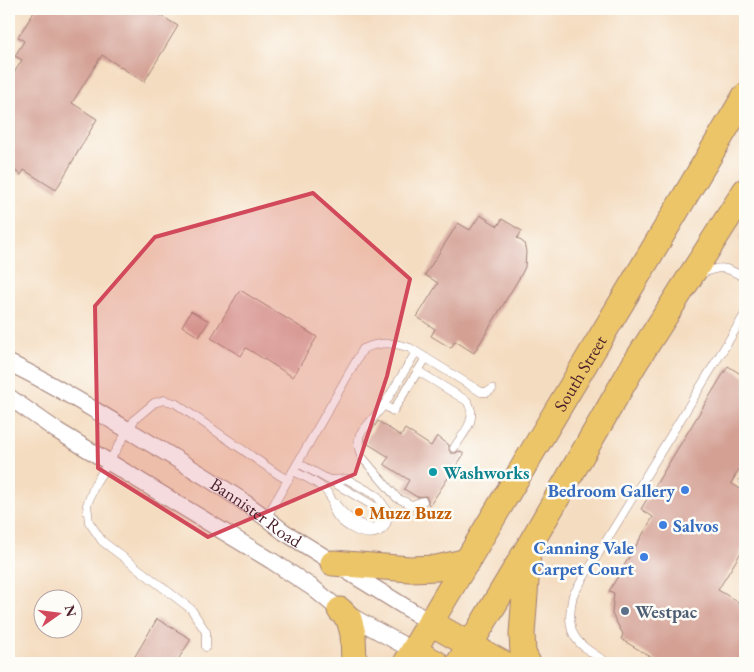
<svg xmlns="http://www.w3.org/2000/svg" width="754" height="672" viewBox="0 0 754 672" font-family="'EB Garamond',serif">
  <rect width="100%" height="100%" fill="#fdfcf7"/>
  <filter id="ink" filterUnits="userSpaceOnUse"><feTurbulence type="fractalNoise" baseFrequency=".02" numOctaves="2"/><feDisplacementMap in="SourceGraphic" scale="10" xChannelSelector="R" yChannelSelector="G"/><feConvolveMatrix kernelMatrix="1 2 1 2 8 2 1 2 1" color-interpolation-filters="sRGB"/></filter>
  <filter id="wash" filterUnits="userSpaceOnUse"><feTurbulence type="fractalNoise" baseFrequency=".0096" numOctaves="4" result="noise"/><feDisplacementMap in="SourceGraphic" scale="20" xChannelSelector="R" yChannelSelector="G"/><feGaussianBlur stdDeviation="1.12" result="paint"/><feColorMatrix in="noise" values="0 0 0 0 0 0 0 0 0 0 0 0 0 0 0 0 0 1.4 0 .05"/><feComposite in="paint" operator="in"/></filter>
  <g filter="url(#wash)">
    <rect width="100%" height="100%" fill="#f4dcc0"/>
    <g id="blocks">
      <g fill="#d4a094">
        <polygon points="36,9 150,9 178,26 144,82 102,55 72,103 97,119 56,190 24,170 21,175 9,167 9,81 22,60 15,56 24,41 18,37"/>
        <polygon points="480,215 498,226 502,219 522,231 517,238 524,243 526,252 525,267 521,275 474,353 455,341 451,348 431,336 435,329 417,317 438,283 425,275 458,223 470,230"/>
        <polygon points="240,290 317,337 293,377 246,348 241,356 211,338"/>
        <polygon points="191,311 209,321 199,337 182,326"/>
        <polygon points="728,366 745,377 745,459 731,483 745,492 745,546 718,590 745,606 745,663 661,663 621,639 623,634 612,614 614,593 609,591 653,517 641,509"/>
        <polygon points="378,421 401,436 405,429 431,446 437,436 449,445 449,450 451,453 456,453 459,451 464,454 430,505 428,504 428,500 426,496 417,497 404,489 409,480 384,464 389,457 365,442"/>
        <polygon points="157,619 191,639 176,663 131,663"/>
      </g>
    </g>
  </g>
  <g filter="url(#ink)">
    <use href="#blocks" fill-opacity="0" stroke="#9f7e76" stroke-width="1"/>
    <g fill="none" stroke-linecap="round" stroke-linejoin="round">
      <g stroke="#9f7e76" stroke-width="9">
        <g id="lane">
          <polyline points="745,238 745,254"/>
          <path d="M701,274c20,-9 26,-7 44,4"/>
          <polyline points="416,352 384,405 360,434 358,445 361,456 397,498 412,505 423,501"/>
          <path d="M418,371l49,30c12,18 -3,31 -13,47"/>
          <polyline points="384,405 393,411 426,358"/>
          <path d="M293,471c10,5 22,10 31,18 9,8 7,13 11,24 6,11 27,24 40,20 11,-3 12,-10 14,-20l-12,-17 -30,-17 -18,1 -31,-17"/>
          <polyline points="743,480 745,481"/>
          <path d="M331,481l46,27 5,6 -2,9 -6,5c-16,-2 -30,-12 -39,-25"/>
          <path d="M266,518l97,-169c16,-8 31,-7 47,-1l71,44h7l4,-3"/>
          <polyline points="206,647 206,632 191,609 102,541 89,522 87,505 95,484 135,419 154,403 164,400 175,403 279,475 288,480"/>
          <path d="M608,663c-32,-20 -44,-26 -35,-68l172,-281"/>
        </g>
      </g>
      <g stroke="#9f7e76" stroke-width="18">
        <g id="street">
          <path id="s1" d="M9,363c41,19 80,44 119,67 53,32 108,63 156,102l147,91"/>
          <polyline points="9,397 56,430 272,561 313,588 340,610 414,651"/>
        </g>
      </g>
      <g stroke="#9f7e76" stroke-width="27">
        <g id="primary">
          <polyline points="333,563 410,569 437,568 468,561"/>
          <polyline points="340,610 349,619 353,634 354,663"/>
          <polyline points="431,623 502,663"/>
          <polyline points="414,651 436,663"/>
          <path id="s2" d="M406,663l339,-567"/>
          <polyline points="459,663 528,548 635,363 745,191"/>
          <polyline points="528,663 523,653 522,634 528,553"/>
        </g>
      </g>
      <use href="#lane" stroke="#fff" stroke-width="8"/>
      <use href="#street" stroke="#fff" stroke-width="16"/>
      <use href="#primary" stroke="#edc569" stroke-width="25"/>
    </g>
  </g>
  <path fill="#d1495b" fill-opacity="0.2" stroke="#d1495b" stroke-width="4" stroke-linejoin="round" d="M313,193l97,86 -23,97 -32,98 -147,63 -110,-69 -3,-162 60,-69z"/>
  <circle fill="#0f9aa8" stroke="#fdfcf7" stroke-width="2" cx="433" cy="472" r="5"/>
  <g fill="#3f7fe0" stroke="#fdfcf7" stroke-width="2">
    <circle cx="685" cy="490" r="5"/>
    <circle cx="663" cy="525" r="5"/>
    <circle cx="644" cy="557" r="5"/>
  </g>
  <circle fill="#e8710a" stroke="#fdfcf7" stroke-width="2" cx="359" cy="512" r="5"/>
  <circle fill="#5c6f8a" stroke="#fdfcf7" stroke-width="2" cx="625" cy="611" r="5"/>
  <g text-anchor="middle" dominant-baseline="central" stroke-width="5" stroke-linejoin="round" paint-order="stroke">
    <g font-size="18" fill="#4a1f2b" stroke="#fdfcf7">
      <text stroke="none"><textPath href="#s2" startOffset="338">South Street</textPath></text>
      <text stroke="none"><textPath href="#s1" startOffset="289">Bannister Road</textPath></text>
    </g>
    <g font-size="18" font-weight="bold" fill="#0d838f" stroke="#fdfcf7" text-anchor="start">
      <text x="443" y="472">Washworks</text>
    </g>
    <g font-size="18" font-weight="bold" fill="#366cbe" stroke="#fdfcf7" text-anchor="end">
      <text x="675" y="490">Bedroom Gallery</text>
      <text x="673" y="525" text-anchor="start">Salvos</text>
      <text x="634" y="547">Canning Vale<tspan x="634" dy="21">Carpet Court</tspan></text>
    </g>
    <g font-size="18" font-weight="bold" fill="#c56008" stroke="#fdfcf7" text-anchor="start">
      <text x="369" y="512">Muzz Buzz</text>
    </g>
    <g font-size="18" font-weight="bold" fill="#4e5e75" stroke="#fdfcf7" text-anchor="start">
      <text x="635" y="611">Westpac</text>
    </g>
  </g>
  <rect width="754" height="672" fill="none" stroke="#fdfcf7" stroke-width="30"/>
  <g transform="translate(58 614) rotate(76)"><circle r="24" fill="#fdfcf7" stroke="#b5a4a5"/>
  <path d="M0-4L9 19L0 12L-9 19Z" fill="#d1495b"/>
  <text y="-8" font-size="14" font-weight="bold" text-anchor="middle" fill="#4a1f2b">N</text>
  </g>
</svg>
